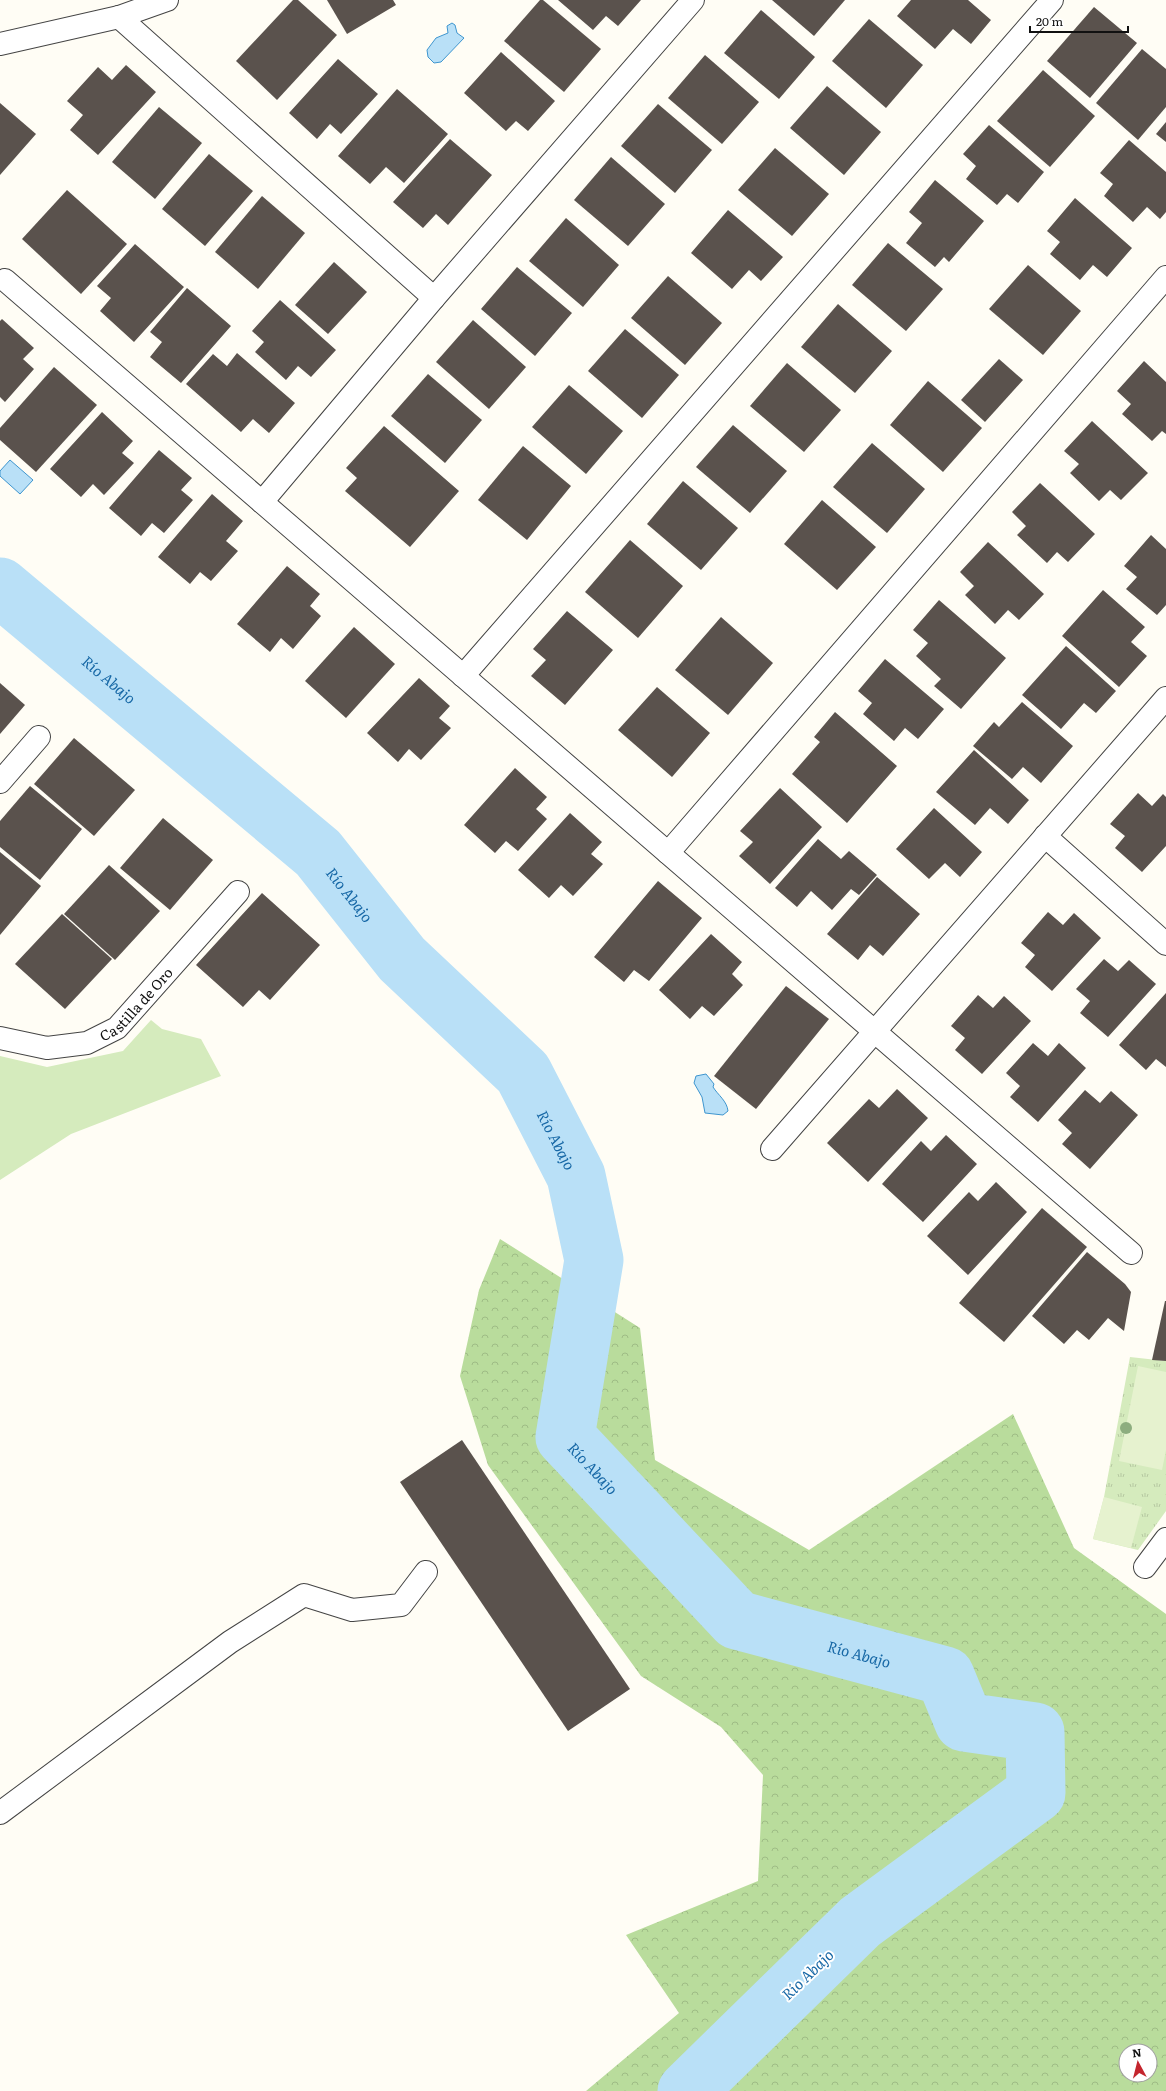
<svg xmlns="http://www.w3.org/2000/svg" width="1166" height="2091" viewBox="0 0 1166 2091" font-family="Literata,serif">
  <defs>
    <pattern id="forest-crowns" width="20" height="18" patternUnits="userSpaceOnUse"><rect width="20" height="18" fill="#b9dc9c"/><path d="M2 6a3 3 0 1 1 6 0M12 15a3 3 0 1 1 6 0" fill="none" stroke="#9ebc85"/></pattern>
    <pattern id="park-tufts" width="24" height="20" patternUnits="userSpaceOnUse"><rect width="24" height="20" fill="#d5ebbd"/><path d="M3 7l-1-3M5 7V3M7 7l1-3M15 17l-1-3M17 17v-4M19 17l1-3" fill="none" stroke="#b6c8a1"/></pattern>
  </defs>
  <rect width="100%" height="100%" fill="#fffdf5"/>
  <polygon fill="#d5ebbd" points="151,1020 162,1029 201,1039 221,1076 71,1134 0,1180 0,1056 47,1067 123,1051"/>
  <path fill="url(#forest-crowns)" fill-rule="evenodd" d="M500,1239l140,89 15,132 154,90 204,-136 61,134 92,66v477h-580l93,-78 -53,-78 132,-54 5,-106 -42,-48 -80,-51 -153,-211 -28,-89 19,-86zM1126,2051h24v24h-24z"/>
  <polygon fill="url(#park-tufts)" points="1130,1357 1166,1361 1166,1511 1138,1550 1093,1539 1104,1497"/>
  <g fill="#e6f2cf">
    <polygon points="1138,1366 1166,1372 1166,1450 1162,1470 1119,1461"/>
    <polygon points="1104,1497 1142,1507 1131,1548 1093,1539"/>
  </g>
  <g fill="#b9e0f7" stroke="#3f96cf">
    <polygon points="452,23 455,25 457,33 464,38 441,62 434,63 428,57 427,50 436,38 448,33 447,26"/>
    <polygon points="10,460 33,480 20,494 0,476 0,471"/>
    <path d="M706,1074l8,10 -1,3c5,8 14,14 15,24l-5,4 -18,-2 -3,-16 -8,-14 2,-7z"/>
  </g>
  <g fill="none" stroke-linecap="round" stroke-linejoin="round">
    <path stroke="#b9e0f7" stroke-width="59" id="s1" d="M0,587l318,266 84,106 121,114 53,103 18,84 -29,177 172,183 208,56 19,46 71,10 1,61 -176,129 -173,169"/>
  </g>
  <g fill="#5a524d">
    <polygon points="293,0 298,0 337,35 277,100 236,61"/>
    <polygon points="327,0 393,0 396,5 347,34"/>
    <polygon points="540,0 543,0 601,49 564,92 504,41"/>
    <polygon points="558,0 641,0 618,26 606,16 593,30"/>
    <polygon points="772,0 845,0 814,36"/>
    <polygon points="911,0 968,0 991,20 971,44 953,29 935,49 897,16"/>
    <polygon points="1094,7 1137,43 1090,98 1047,61"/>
    <polygon points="761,10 815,57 779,99 724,53"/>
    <polygon points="869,19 923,65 886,108 832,61"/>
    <polygon points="1142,49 1166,69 1166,107 1138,140 1096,103"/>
    <polygon points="501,52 555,101 528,131 516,121 506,131 464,93"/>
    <polygon points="705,55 759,102 722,144 668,98"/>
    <polygon points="338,59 378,94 341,134 330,124 317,139 289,113"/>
    <polygon points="126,65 156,92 98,155 70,130 83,115 67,101 98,67 112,80"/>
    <polygon points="1043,70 1095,116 1050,167 997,121"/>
    <polygon points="827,86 881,132 844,175 790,128"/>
    <polygon points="397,89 448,134 404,183 386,167 370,184 338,156"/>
    <polygon points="0,103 36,134 0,175"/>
    <polygon points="658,104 712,150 675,193 621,146"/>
    <polygon points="159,107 202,143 155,199 112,162"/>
    <polygon points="1166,122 1166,142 1156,134"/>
    <polygon points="989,125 1044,172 1018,203 1007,194 997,205 966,179 976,166 963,154"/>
    <polygon points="450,139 492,175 448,225 436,214 423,228 393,202"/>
    <polygon points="1129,140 1166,172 1166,212 1160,219 1147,207 1133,222 1104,196 1113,184 1100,173"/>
    <polygon points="775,148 829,194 792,236 738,190"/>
    <polygon points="209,154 253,191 205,246 162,209"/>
    <polygon points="611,157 665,204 628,246 574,200"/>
    <polygon points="935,180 984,221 949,262 944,257 935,267 906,243 922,223 909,212"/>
    <polygon points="67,190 127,244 81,294 22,239"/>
    <polygon points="262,196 305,233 258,289 215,252"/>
    <polygon points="1075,198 1132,248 1107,277 1093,265 1080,280 1050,254 1060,242 1047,231"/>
    <polygon points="728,210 783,257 761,281 749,270 732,289 691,253"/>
    <polygon points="566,218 619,265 583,307 529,261"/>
    <polygon points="888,243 943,289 906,331 852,285"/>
    <polygon points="135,244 184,287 134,342 100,311 111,298 97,286"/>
    <polygon points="334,262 367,292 328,334 295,305"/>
    <polygon points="1028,265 1081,311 1043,355 989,309"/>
    <polygon points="517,267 572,313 535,356 481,309"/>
    <polygon points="668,276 722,323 685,365 631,318"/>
    <polygon points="187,288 231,326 181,383 150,357 162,342 150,332"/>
    <polygon points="280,300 336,350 311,377 298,366 286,380 255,352 264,342 252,331"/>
    <polygon points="838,304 892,351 855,393 801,347"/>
    <polygon points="2,319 34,348 23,359 34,369 5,402 0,397 0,321"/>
    <polygon points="473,320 526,367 489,409 436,362"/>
    <polygon points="625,329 679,375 642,418 588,371"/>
    <polygon points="237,353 295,403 269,433 253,419 241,432 186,384 213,354 227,366"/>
    <polygon points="999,359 1023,380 985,422 961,400"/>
    <polygon points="1144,361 1166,382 1166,434 1162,431 1152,441 1122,414 1131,404 1117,391"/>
    <polygon points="787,363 841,410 804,452 750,406"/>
    <polygon points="54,367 97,405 36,472 0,440 0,428"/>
    <polygon points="428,374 482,420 445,463 391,416"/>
    <polygon points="928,381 982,428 943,472 890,425"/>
    <polygon points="569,385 623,431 586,474 532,427"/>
    <polygon points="102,412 133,441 122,453 134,463 104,495 93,484 81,497 50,469"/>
    <polygon points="1092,421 1148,473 1121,500 1110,490 1099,501 1070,473 1079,464 1064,451"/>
    <polygon points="733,425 787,471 750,513 696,467"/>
    <polygon points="384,426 459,491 410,547 345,491 357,478 346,468"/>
    <polygon points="872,443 925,489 887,533 833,487"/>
    <polygon points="523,446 571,486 527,540 478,500"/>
    <polygon points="159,450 192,478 181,490 193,500 164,533 152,523 141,536 109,508"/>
    <polygon points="683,481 738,528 701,570 647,524"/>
    <polygon points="1040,483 1095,534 1068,562 1057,552 1047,563 1017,535 1026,526 1012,512"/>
    <polygon points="212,494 243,521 226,541 238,551 211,581 200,572 190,584 158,557"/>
    <polygon points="822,500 876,547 837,590 784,544"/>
    <polygon points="1151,535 1166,549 1166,605 1157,615 1126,589 1137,577 1124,566"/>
    <polygon points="630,540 683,586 638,638 585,592"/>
    <polygon points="988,542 1044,594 1019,620 1008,610 995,624 965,595 974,586 960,572"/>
    <polygon points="287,566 320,594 310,606 321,616 293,649 281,638 270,652 237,624"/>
    <polygon points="1103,590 1145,627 1131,642 1147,656 1119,687 1062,636"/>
    <polygon points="939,600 1006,658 961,709 934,686 941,679 916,656 928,643 913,630"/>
    <polygon points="567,611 613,650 565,705 531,676 546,660 533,649"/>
    <polygon points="721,617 773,663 728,715 675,670"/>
    <polygon points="354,627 395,664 346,718 305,681"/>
    <polygon points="1066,646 1116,691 1096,713 1084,703 1061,729 1022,695"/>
    <polygon points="885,659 944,709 918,739 905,728 894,741 863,714 872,703 858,691"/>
    <polygon points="419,678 450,706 439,718 451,728 421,760 409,749 398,762 367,733"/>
    <polygon points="0,683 25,705 0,734"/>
    <polygon points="657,687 710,733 672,777 618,730"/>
    <polygon points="1022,702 1073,746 1041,783 1023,767 1012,779 973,746 994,722 999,727"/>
    <polygon points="835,712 897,766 847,823 792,774 820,742 814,737"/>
    <polygon points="74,738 135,790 94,836 34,784"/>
    <polygon points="974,750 1029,800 1008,824 990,808 975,825 936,792"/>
    <polygon points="515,768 547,797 536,809 547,819 518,851 506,841 495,853 464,825"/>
    <polygon points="30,786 82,829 40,880 0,847 0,821"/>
    <polygon points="780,788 822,827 770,884 739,856 753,842 740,831"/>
    <polygon points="1138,793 1152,806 1163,794 1166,797 1166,846 1142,872 1115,848 1125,836 1110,824"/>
    <polygon points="934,808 982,852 960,877 945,863 929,879 896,849"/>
    <polygon points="570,813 602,842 591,854 603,864 573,896 561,885 549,898 518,870"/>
    <polygon points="163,818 213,860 170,910 120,868"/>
    <polygon points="818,839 841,859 849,851 877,875 859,895 851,889 832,910 811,891 797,907 775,888"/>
    <polygon points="0,852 41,886 0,935"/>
    <polygon points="109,865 160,911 115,960 64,914"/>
    <polygon points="877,877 920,914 883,956 870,945 858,960 827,934"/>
    <polygon points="658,881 702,918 649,981 634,970 624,982 594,957"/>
    <polygon points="262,893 320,945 270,1000 259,990 243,1007 196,965"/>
    <polygon points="1048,912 1063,925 1074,913 1101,938 1052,991 1025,967 1035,955 1021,943"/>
    <polygon points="62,914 112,959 65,1009 15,964"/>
    <polygon points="711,934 742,962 732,974 743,985 714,1016 702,1006 690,1019 659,990"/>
    <polygon points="1104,959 1118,971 1129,960 1156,984 1108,1037 1080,1013 1090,1001 1076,989"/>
    <polygon points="786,986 829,1019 756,1109 714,1076"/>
    <polygon points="1166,993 1166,1067 1156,1059 1146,1070 1119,1045"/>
    <polygon points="978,995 993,1008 1004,996 1031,1021 982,1074 955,1050 965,1038 951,1026"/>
    <polygon points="1033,1043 1048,1056 1059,1043 1086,1068 1038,1122 1010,1097 1020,1086 1006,1073"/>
    <polygon points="897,1089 928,1118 868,1182 827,1143 869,1099 879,1108"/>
    <polygon points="1085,1090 1100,1103 1111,1091 1138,1115 1090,1169 1062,1144 1072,1133 1058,1120"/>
    <polygon points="946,1135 977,1164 923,1222 882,1184 921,1141 931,1151"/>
    <polygon points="996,1182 1027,1212 968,1275 927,1236 969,1192 978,1201"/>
    <polygon points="1042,1208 1087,1247 1004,1342 959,1303"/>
    <polygon points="1087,1252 1125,1284 1131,1292 1124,1331 1108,1318 1089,1340 1077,1330 1064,1344 1032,1316"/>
    <polygon points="1165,1301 1166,1301 1166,1361 1152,1360"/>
    <polygon points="462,1440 630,1689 568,1731 400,1482"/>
  </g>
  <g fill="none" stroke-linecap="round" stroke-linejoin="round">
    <g stroke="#444" stroke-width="24">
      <g id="minor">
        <polyline points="119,17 434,298"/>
        <polyline points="0,44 119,17 167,0"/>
        <polyline points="5,280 1131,1253"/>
        <polyline points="262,502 434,298 693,0"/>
        <polyline points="463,676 1052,0"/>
        <polyline points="0,782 39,737"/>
        <polyline points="1045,836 1166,944"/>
        <polyline points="668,853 1166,277"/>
        <path id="s2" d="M0,1038l47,10 40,-5 30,-15 121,-136"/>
        <polyline points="772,1149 1166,698"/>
        <polyline points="1145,1567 1166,1539"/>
        <polyline points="0,1813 230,1642 304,1595 352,1610 401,1605 426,1572"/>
      </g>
    </g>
    <use href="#minor" stroke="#fff" stroke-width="22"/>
  </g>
  <circle fill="#8dad7f" cx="1126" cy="1428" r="6"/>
  <g text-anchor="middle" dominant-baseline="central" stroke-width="4" stroke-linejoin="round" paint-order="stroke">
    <g font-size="14" fill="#111" stroke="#fff">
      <text stroke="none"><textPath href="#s2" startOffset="152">Castilla de Oro</textPath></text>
    </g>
    <g font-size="15" font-style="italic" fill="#1768a6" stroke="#fff">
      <text stroke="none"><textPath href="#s1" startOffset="143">Río Abajo</textPath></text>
      <text stroke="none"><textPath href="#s1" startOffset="467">Río Abajo</textPath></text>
      <text stroke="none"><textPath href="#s1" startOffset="791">Río Abajo</textPath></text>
      <text stroke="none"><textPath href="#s1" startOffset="1139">Río Abajo</textPath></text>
      <text stroke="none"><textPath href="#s1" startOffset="1475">Río Abajo</textPath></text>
      <text transform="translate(807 1974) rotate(-44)">Río Abajo</text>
    </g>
  </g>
  <g transform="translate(1138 2063) rotate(353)"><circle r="19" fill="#ffffff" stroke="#a0a0a0"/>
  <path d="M0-3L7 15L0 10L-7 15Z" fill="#c4262e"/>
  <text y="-6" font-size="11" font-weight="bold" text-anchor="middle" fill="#111111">N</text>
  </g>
  <path d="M1030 26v6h98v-6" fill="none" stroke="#111111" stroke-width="2"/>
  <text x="1036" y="26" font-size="12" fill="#111111" stroke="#ffffff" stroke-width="3" paint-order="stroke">20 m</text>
</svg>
